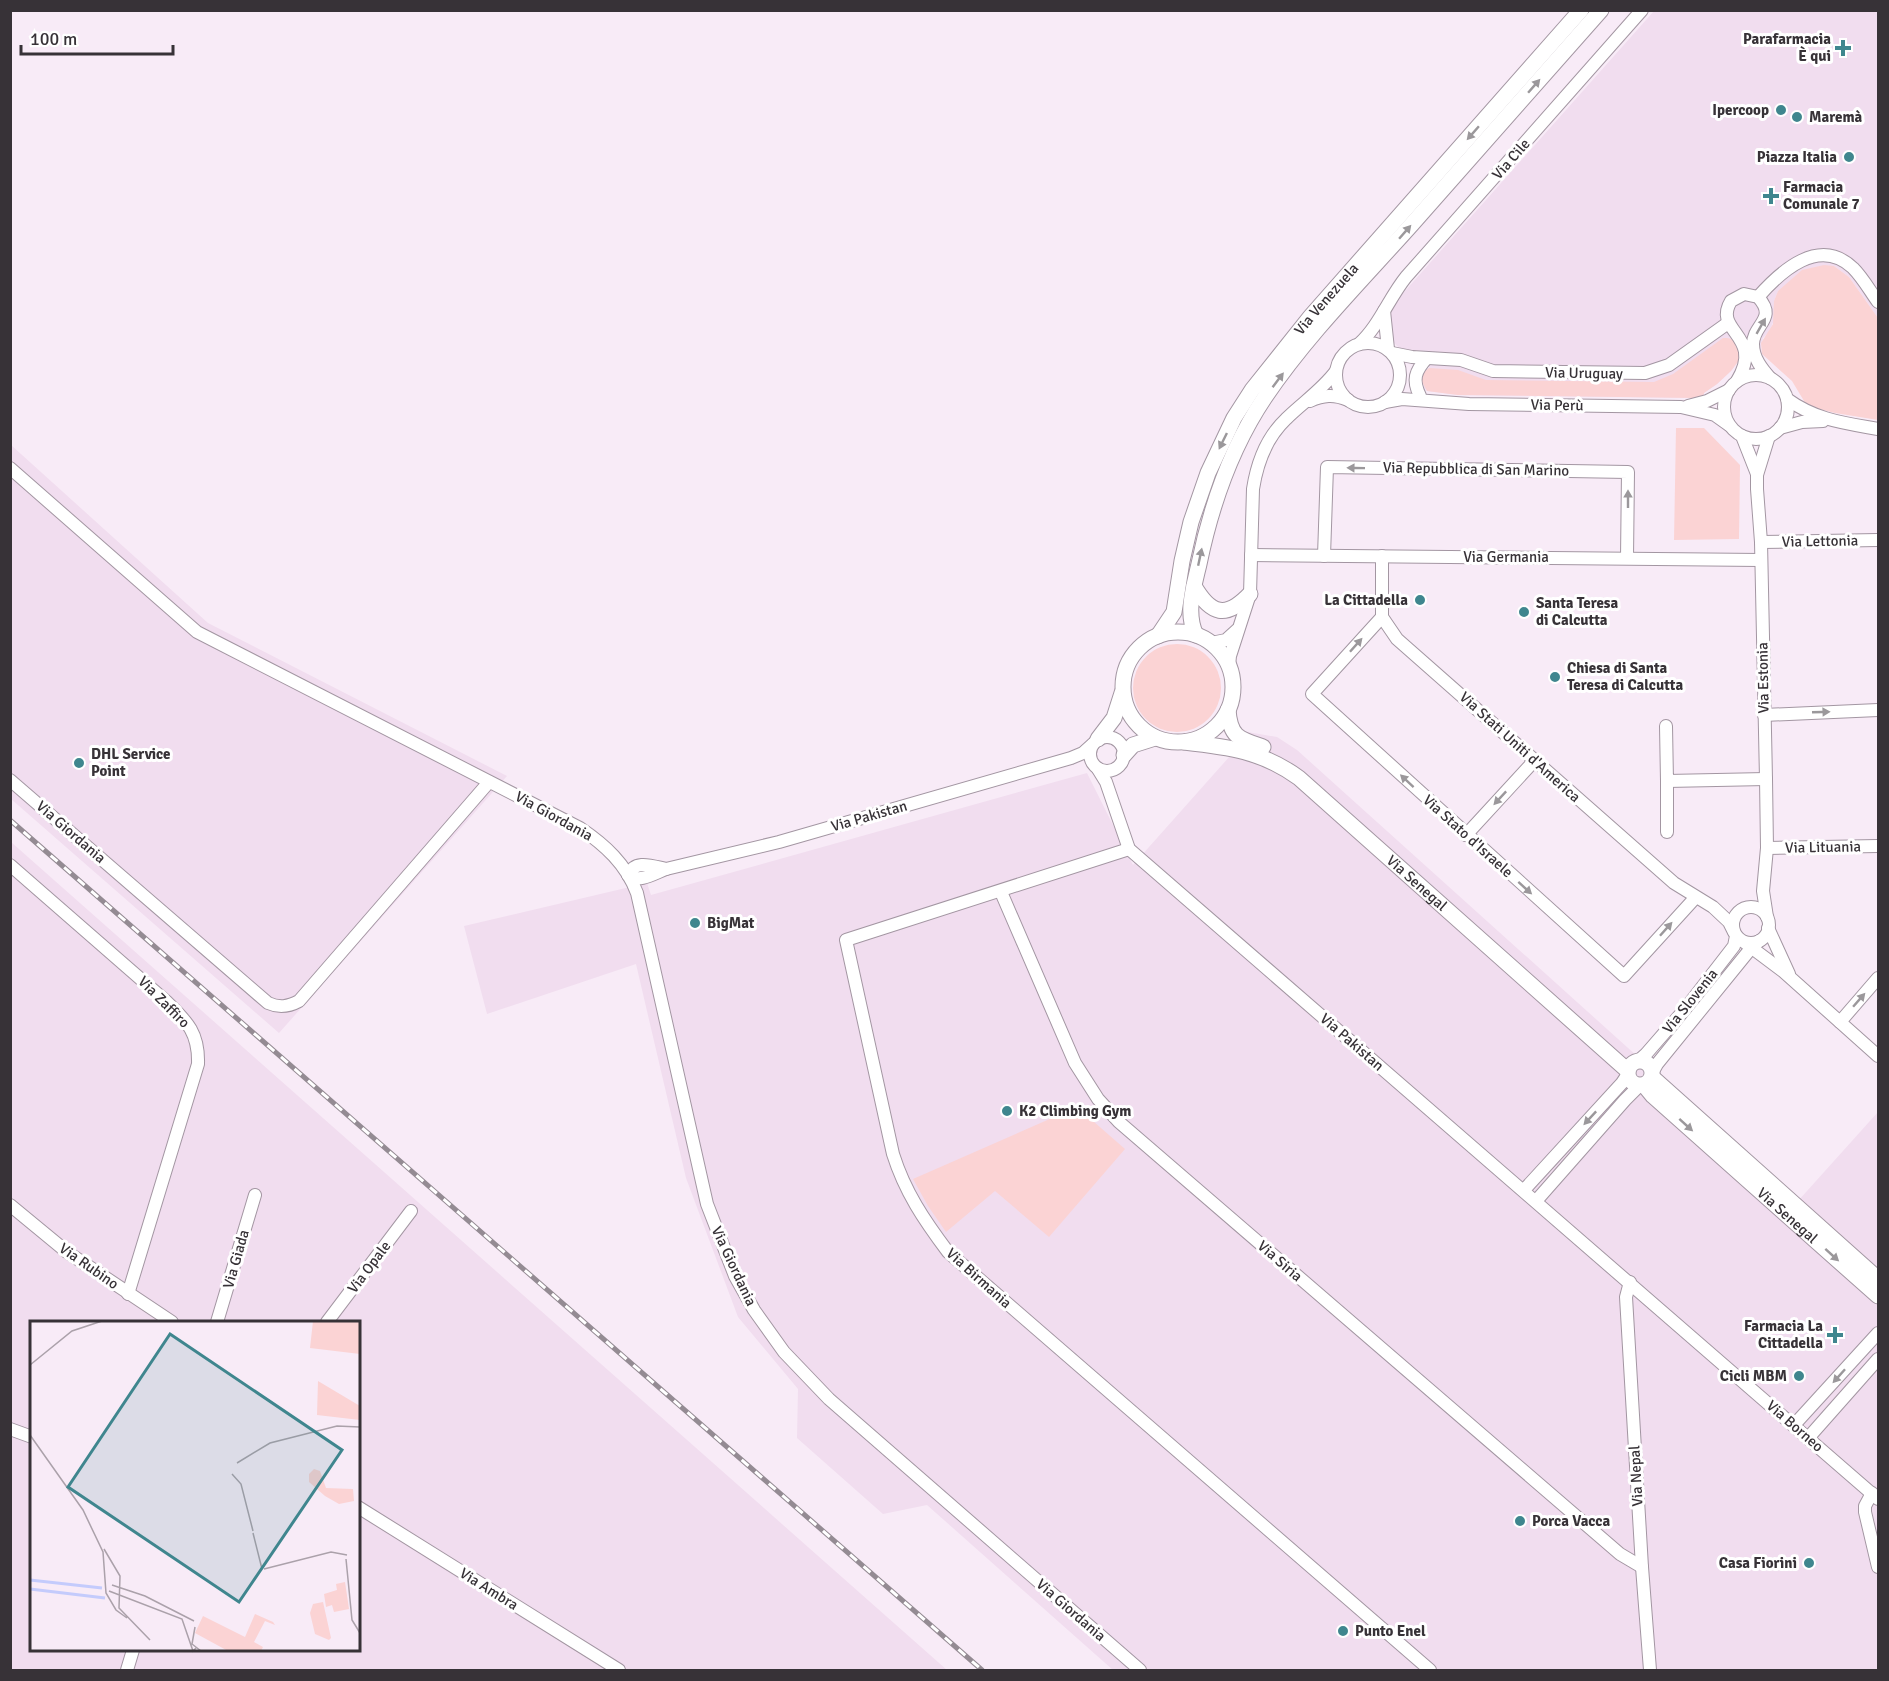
<svg xmlns="http://www.w3.org/2000/svg" width="1889" height="1681" viewBox="0 0 1889 1681" font-family="Signika,sans-serif">
  <rect width="100%" height="100%" fill="#f8ebf7"/>
  <g fill="#f1ddef" fill-rule="evenodd">
    <polygon points="1654,11 1878,11 1878,318 1849,277 1834,266 1778,291 1774,301 1775,318 1769,332 1763,338 1761,349 1762,354 1740,359 1731,371 1717,384 1704,393 1703,397 1695,398 1458,395 1427,391 1424,388 1426,370 1429,368 1428,351 1405,351 1397,346 1390,338 1390,316 1397,300"/>
    <polygon points="11,445 208,623 507,776 279,1033 11,799"/>
    <polygon points="1242,731 1277,737 1297,750 1798,1201 1878,1112 1878,1670 1113,1670 927,1505 883,1514 797,1438 798,1389 738,1317 686,1178 636,964 487,1014 464,926 647,883 651,895 1087,773 1133,865 1230,756"/>
    <path d="M11,842l936,828h-936zM32,1322h326v328h-326z"/>
  </g>
  <g fill="#fbd3d4">
    <polygon points="1824,265 1834,266 1849,277 1878,318 1878,420 1835,413 1807,406 1792,381 1762,354 1761,343 1773,324 1774,301 1778,291 1802,270"/>
    <path d="M1723,338c15,-1 16,10 17,21l-9,12 -14,13 -13,9 -1,4 -8,1 -237,-3 -31,-4 -6,-11 2,-7 6,-5 29,2 28,10 168,2 19,-8z"/>
    <polygon points="1676,428 1704,428 1740,465 1739,539 1674,540"/>
    <circle cx="1177" cy="688" r="44"/>
    <polygon points="1077,1107 1125,1149 1049,1237 995,1191 946,1232 928,1206 913,1179"/>
  </g>
  <g fill="none" stroke-linecap="round" stroke-linejoin="round">
    <g stroke="#a396a2" stroke-width="14">
      <g id="minor">
        <path d="M1758,297c23,-26 61,-61 95,-29 10,10 17,23 25,34"/>
        <polyline points="1384,311 1388,349"/>
        <circle cx="1368" cy="375" r="32"/>
        <path d="M1359,344c20,-18 30,-46 47,-67l236,-267"/>
        <polyline points="1392,353 1412,357 1461,360 1493,371 1645,373 1669,365 1728,323"/>
        <circle cx="1756" cy="407" r="32"/>
        <path d="M1737,381c28,-46 -25,-49 -6,-80l13,-7 14,3c20,22 -5,27 -5,47 0,14 9,25 17,34"/>
        <path d="M1420,396c-8,-16 -5,-25 7,-38"/>
        <path d="M1787,399c29,21 57,24 91,30"/>
        <path d="M1310,401c13,-6 24,-7 38,-1"/>
        <polyline points="1385,402 1402,399 1469,404 1681,407 1715,415 1729,425"/>
        <polyline points="1688,406 1707,401 1729,390"/>
        <polyline points="1780,428 1802,422 1823,421"/>
        <polyline points="1742,436 1757,474"/>
        <path d="M10,468l187,164 383,196c25,17 46,36 57,65l70,311 28,72 19,34 30,42 45,47 311,271"/>
        <polyline points="1761,542 1878,540"/>
        <polyline points="1251,555 1761,560"/>
        <polyline points="1324,556 1327,467 1628,472 1627,558"/>
        <polyline points="1382,556 1382,617 1397,639 1674,883 1713,907 1729,922 1734,932"/>
        <polyline points="1382,617 1312,694 1624,976 1695,898"/>
        <polyline points="1211,643 1226,640 1237,630"/>
        <path d="M1229,666l1,-10 20,-62 3,-105c4,-26 13,-51 33,-70 16,-16 36,-29 50,-48"/>
        <polyline points="1764,715 1878,710"/>
        <polyline points="1666,726 1667,781 1766,779"/>
        <circle cx="1107" cy="754" r="17"/>
        <polyline points="1098,769 1106,782 1129,849 1878,1499"/>
        <path d="M10,780l258,223c11,5 20,4 31,-2l190,-219"/>
        <polyline points="1667,832 1667,781"/>
        <polyline points="1466,835 1535,760"/>
        <polyline points="1767,848 1878,846"/>
        <path d="M1129,849l-283,91 47,214c12,38 31,66 55,98l482,418"/>
        <path d="M10,865l157,137c21,20 32,32 31,62l-70,230"/>
        <path d="M628,875c12,8 25,-1 38,-6l113,-27 292,-84 12,-5 10,-9"/>
        <path d="M628,875c7,-16 24,-9 38,-6"/>
        <polyline points="1001,892 1075,1063 1098,1099 1119,1122 1620,1554 1642,1567"/>
        <circle cx="1751" cy="925" r="18"/>
        <polyline points="1767,917 1763,891 1767,848 1766,779 1761,542 1757,489 1757,475 1769,436"/>
        <polyline points="1768,928 1789,974"/>
        <polyline points="1744,942 1784,972 1878,1056"/>
        <polyline points="1840,1022 1878,978"/>
        <polyline points="1637,1062 1646,1054 1686,1008 1734,946 1736,936"/>
        <polyline points="1652,1073 1657,1064 1752,947 1759,941"/>
        <polyline points="1524,1190 1622,1083 1628,1074"/>
        <polyline points="1536,1201 1625,1100 1640,1085"/>
        <polyline points="10,1205 67,1252 172,1322"/>
        <polyline points="1630,1282 1626,1297 1642,1567 1650,1670"/>
        <polyline points="217,1322 255,1195"/>
        <polyline points="327,1322 411,1211"/>
        <polyline points="1794,1425 1878,1333"/>
        <polyline points="10,1429 32,1437"/>
        <polyline points="1809,1437 1878,1359"/>
        <polyline points="1872,1493 1865,1506 1865,1512 1878,1567"/>
        <polyline points="358,1507 619,1670"/>
        <polyline points="127,1670 133,1650"/>
      </g>
    </g>
    <g stroke="#a396a2" stroke-width="17">
      <g id="major">
        <path d="M1194,586c17,29 32,33 56,8"/>
        <circle cx="1178" cy="687" r="55"/>
        <path d="M1196,635c-11,-22 -2,-49 3,-71 12,-58 33,-118 66,-167 42,-62 97,-117 147,-173 63,-71 126,-142 189,-214"/>
        <path id="s1" d="M1158,636l16,-24 8,-51 9,-39 17,-49 26,-55 18,-28 59,-74 270,-306"/>
        <path d="M1228,710c2,27 11,29 35,37"/>
        <polyline points="1098,739 1114,718 1122,693"/>
        <path id="s2" d="M1184,742c45,5 78,9 115,36l329,293"/>
        <polyline points="1124,755 1133,745 1155,738"/>
        <circle cx="1640" cy="1073" r="12"/>
        <polyline points="1652,1077 1878,1279"/>
        <path id="s3" d="M1644,1085l9,11 225,200"/>
      </g>
    </g>
    <use href="#minor" stroke="#fff" stroke-width="12"/>
    <use href="#major" stroke="#fff" stroke-width="15"/>
    <g stroke="#948b93" stroke-width="5">
      <polyline id="rail" points="10,820 982,1670"/>
    </g>
    <use href="#rail" stroke="#fff" stroke-width="3" stroke-dasharray="9" stroke-linecap="butt"/>
  </g>
  <defs><path id="oneway-solid" d="M-6-.8H1V-3.2L6.5 0L1 3.2V.8H-6Z" transform="scale(1.5)"/></defs>
  <g fill="#9b989b">
    <use href="#oneway-solid" transform="translate(1534 86) rotate(-49)"/>
    <use href="#oneway-solid" transform="translate(1473 133) rotate(131)"/>
    <use href="#oneway-solid" transform="translate(1405 232) rotate(-49)"/>
    <use href="#oneway-solid" transform="translate(1761 326) rotate(-60)"/>
    <use href="#oneway-solid" transform="translate(1278 380) rotate(-53)"/>
    <use href="#oneway-solid" transform="translate(1223 441) rotate(116)"/>
    <use href="#oneway-solid" transform="translate(1356 468) rotate(-179)"/>
    <use href="#oneway-solid" transform="translate(1628 499) rotate(-90)"/>
    <use href="#oneway-solid" transform="translate(1200 557) rotate(-78)"/>
    <use href="#oneway-solid" transform="translate(1356 645) rotate(-48)"/>
    <use href="#oneway-solid" transform="translate(1821 712) rotate(-2)"/>
    <use href="#oneway-solid" transform="translate(1407 781) rotate(-137)"/>
    <use href="#oneway-solid" transform="translate(1500 798) rotate(133)"/>
    <use href="#oneway-solid" transform="translate(1525 888) rotate(42)"/>
    <use href="#oneway-solid" transform="translate(1666 929) rotate(-48)"/>
    <use href="#oneway-solid" transform="translate(1859 1000) rotate(-49)"/>
    <use href="#oneway-solid" transform="translate(1590 1118) rotate(133)"/>
    <use href="#oneway-solid" transform="translate(1686 1125) rotate(42)"/>
    <use href="#oneway-solid" transform="translate(1832 1255) rotate(42)"/>
    <use href="#oneway-solid" transform="translate(1839 1376) rotate(132)"/>
  </g>
  <g fill="#3f868e" stroke="#fff" stroke-width="2">
    <path d="M1840 39h6v6h6v6h-6v6h-6v-6h-6v-6h6z"/>
    <circle cx="1781" cy="110" r="6"/>
    <circle cx="1797" cy="117" r="6"/>
    <circle cx="1849" cy="157" r="6"/>
    <path d="M1768 187h6v6h6v6h-6v6h-6v-6h-6v-6h6z"/>
    <circle cx="1420" cy="600" r="6"/>
    <circle cx="1524" cy="612" r="6"/>
    <circle cx="1555" cy="677" r="6"/>
    <circle cx="79" cy="763" r="6"/>
    <circle cx="695" cy="923" r="6"/>
    <circle cx="1007" cy="1111" r="6"/>
    <path d="M1832 1326h6v6h6v6h-6v6h-6v-6h-6v-6h6z"/>
    <circle cx="1799" cy="1376" r="6"/>
    <circle cx="1520" cy="1521" r="6"/>
    <circle cx="1809" cy="1563" r="6"/>
    <circle cx="1343" cy="1631" r="6"/>
  </g>
  <g text-anchor="middle" dominant-baseline="central" stroke-width="6" stroke-linejoin="round" paint-order="stroke">
    <g font-size="15" font-weight="bold" fill="#373237" stroke="#fff" text-anchor="start">
      <text x="1831" y="39" text-anchor="end">Parafarmacia<tspan x="1831" dy="17">È qui</tspan></text>
      <text x="1769" y="110" text-anchor="end">Ipercoop</text>
      <text x="1809" y="117">Maremà</text>
      <text x="1837" y="157" text-anchor="end">Piazza Italia</text>
      <text x="1783" y="187">Farmacia<tspan x="1783" dy="17">Comunale 7</tspan></text>
      <text x="1408" y="600" text-anchor="end">La Cittadella</text>
      <text x="1536" y="603">Santa Teresa<tspan x="1536" dy="17">di Calcutta</tspan></text>
      <text x="1567" y="668">Chiesa di Santa<tspan x="1567" dy="17">Teresa di Calcutta</tspan></text>
      <text x="91" y="754">DHL Service<tspan x="91" dy="17">Point</tspan></text>
      <text x="707" y="923">BigMat</text>
      <text x="1019" y="1111">K2 Climbing Gym</text>
      <text x="1823" y="1326" text-anchor="end">Farmacia La<tspan x="1823" dy="17">Cittadella</tspan></text>
      <text x="1787" y="1376" text-anchor="end">Cicli MBM</text>
      <text x="1532" y="1521">Porca Vacca</text>
      <text x="1797" y="1563" text-anchor="end">Casa Fiorini</text>
      <text x="1355" y="1631">Punto Enel</text>
    </g>
    <g font-size="15" fill="#373237" stroke="#fff">
      <text transform="translate(1511 159) rotate(-49)">Via Cile</text>
      <text stroke="none"><textPath href="#s1" startOffset="384">Via Venezuela</textPath></text>
      <text transform="translate(1584 373) rotate(1)">Via Uruguay</text>
      <text transform="translate(1557 405) rotate(1)">Via Perù</text>
      <text transform="translate(1476 469) rotate(1)">Via Repubblica di San Marino</text>
      <text transform="translate(1820 541) rotate(-1)">Via Lettonia</text>
      <text x="1506" y="557">Via Germania</text>
      <text transform="translate(1763 678) rotate(-91)">Via Estonia</text>
      <text transform="translate(1520 747) rotate(42)">Via Stati Uniti d'America</text>
      <text transform="translate(554 816) rotate(29)">Via Giordania</text>
      <text transform="translate(869 816) rotate(-16)">Via Pakistan</text>
      <text transform="translate(71 832) rotate(41)">Via Giordania</text>
      <text transform="translate(1468 836) rotate(42)">Via Stato d'Israele</text>
      <text transform="translate(1823 847) rotate(-1)">Via Lituania</text>
      <text stroke="none"><textPath href="#s2" startOffset="280">Via Senegal</textPath></text>
      <text transform="translate(1690 1001) rotate(-51)">Via Slovenia</text>
      <text transform="translate(164 1002) rotate(45)">Via Zaffiro</text>
      <text transform="translate(1352 1042) rotate(41)">Via Pakistan</text>
      <text stroke="none"><textPath href="#s3" startOffset="194">Via Senegal</textPath></text>
      <text transform="translate(236 1259) rotate(-74)">Via Giada</text>
      <text transform="translate(1280 1261) rotate(41)">Via Siria</text>
      <text transform="translate(89 1266) rotate(35)">Via Rubino</text>
      <text transform="translate(734 1266) rotate(65)">Via Giordania</text>
      <text transform="translate(369 1267) rotate(-53)">Via Opale</text>
      <text transform="translate(979 1278) rotate(42)">Via Birmania</text>
      <text transform="translate(1795 1426) rotate(41)">Via Borneo</text>
      <text transform="translate(1636 1476) rotate(-93)">Via Nepal</text>
      <text transform="translate(489 1589) rotate(32)">Via Ambra</text>
      <text transform="translate(1071 1610) rotate(41)">Via Giordania</text>
    </g>
  </g>
  <g transform="translate(30 1321)">
    <rect width="330" height="330" fill="#f8ebf7"/>
    <path d="M283,0h47v33l-50,-6zM288,60l42,25v14l-43,-5zM284,148l6,2 6,17 27,1 1,12 -15,3 -14,-8 -16,-14v-8zM315,261l4,27 -15,3 -2,-7 -6,2 -2,-13 13,-4 -1,-6zM293,281l8,36 -2,2 -14,-6 -5,-21 3,-9zM225,293l18,8 2,3 -10,-4 -11,21 9,5 -2,4h-33l-33,-18 8,-17 42,21z" fill="#fbd3d4"/>
    <path fill="none" stroke="#c4cbfc" stroke-width="3" d="M0,259l72,8M0,268l75,9"/>
    <path fill="none" stroke="#aba1aa" stroke-width="1.5" d="M0,44l42,-34 30,-10M0,114l53,75 20,42 3,41 10,17 11,8M207,142l33,-20 67,-17 23,1M202,153l9,10 12,47M223,212l9,36M74,228l16,27 -1,32 31,32M316,238l6,61 8,13M234,248l67,-17 16,3M82,264l33,11 49,25M79,270l73,28 11,32 3,-3M165,306l-3,17 9,7"/>
    <path fill="#3f868e" fill-opacity="0.15" stroke="#3f868e" stroke-width="3" d="M140,13l172,116 -103,152 -171,-115z"/>
    <rect width="330" height="330" fill="none" stroke="#373237" stroke-width="3"/>
  </g>
  <rect width="1889" height="1681" fill="none" stroke="#373237" stroke-width="24"/>
  <path d="M21 45v9h152v-9" fill="none" stroke="#373237" stroke-width="3"/>
  <text x="30" y="45" font-size="18" fill="#373237" stroke="#ffffff" stroke-width="4.5" paint-order="stroke">100 m</text>
</svg>
